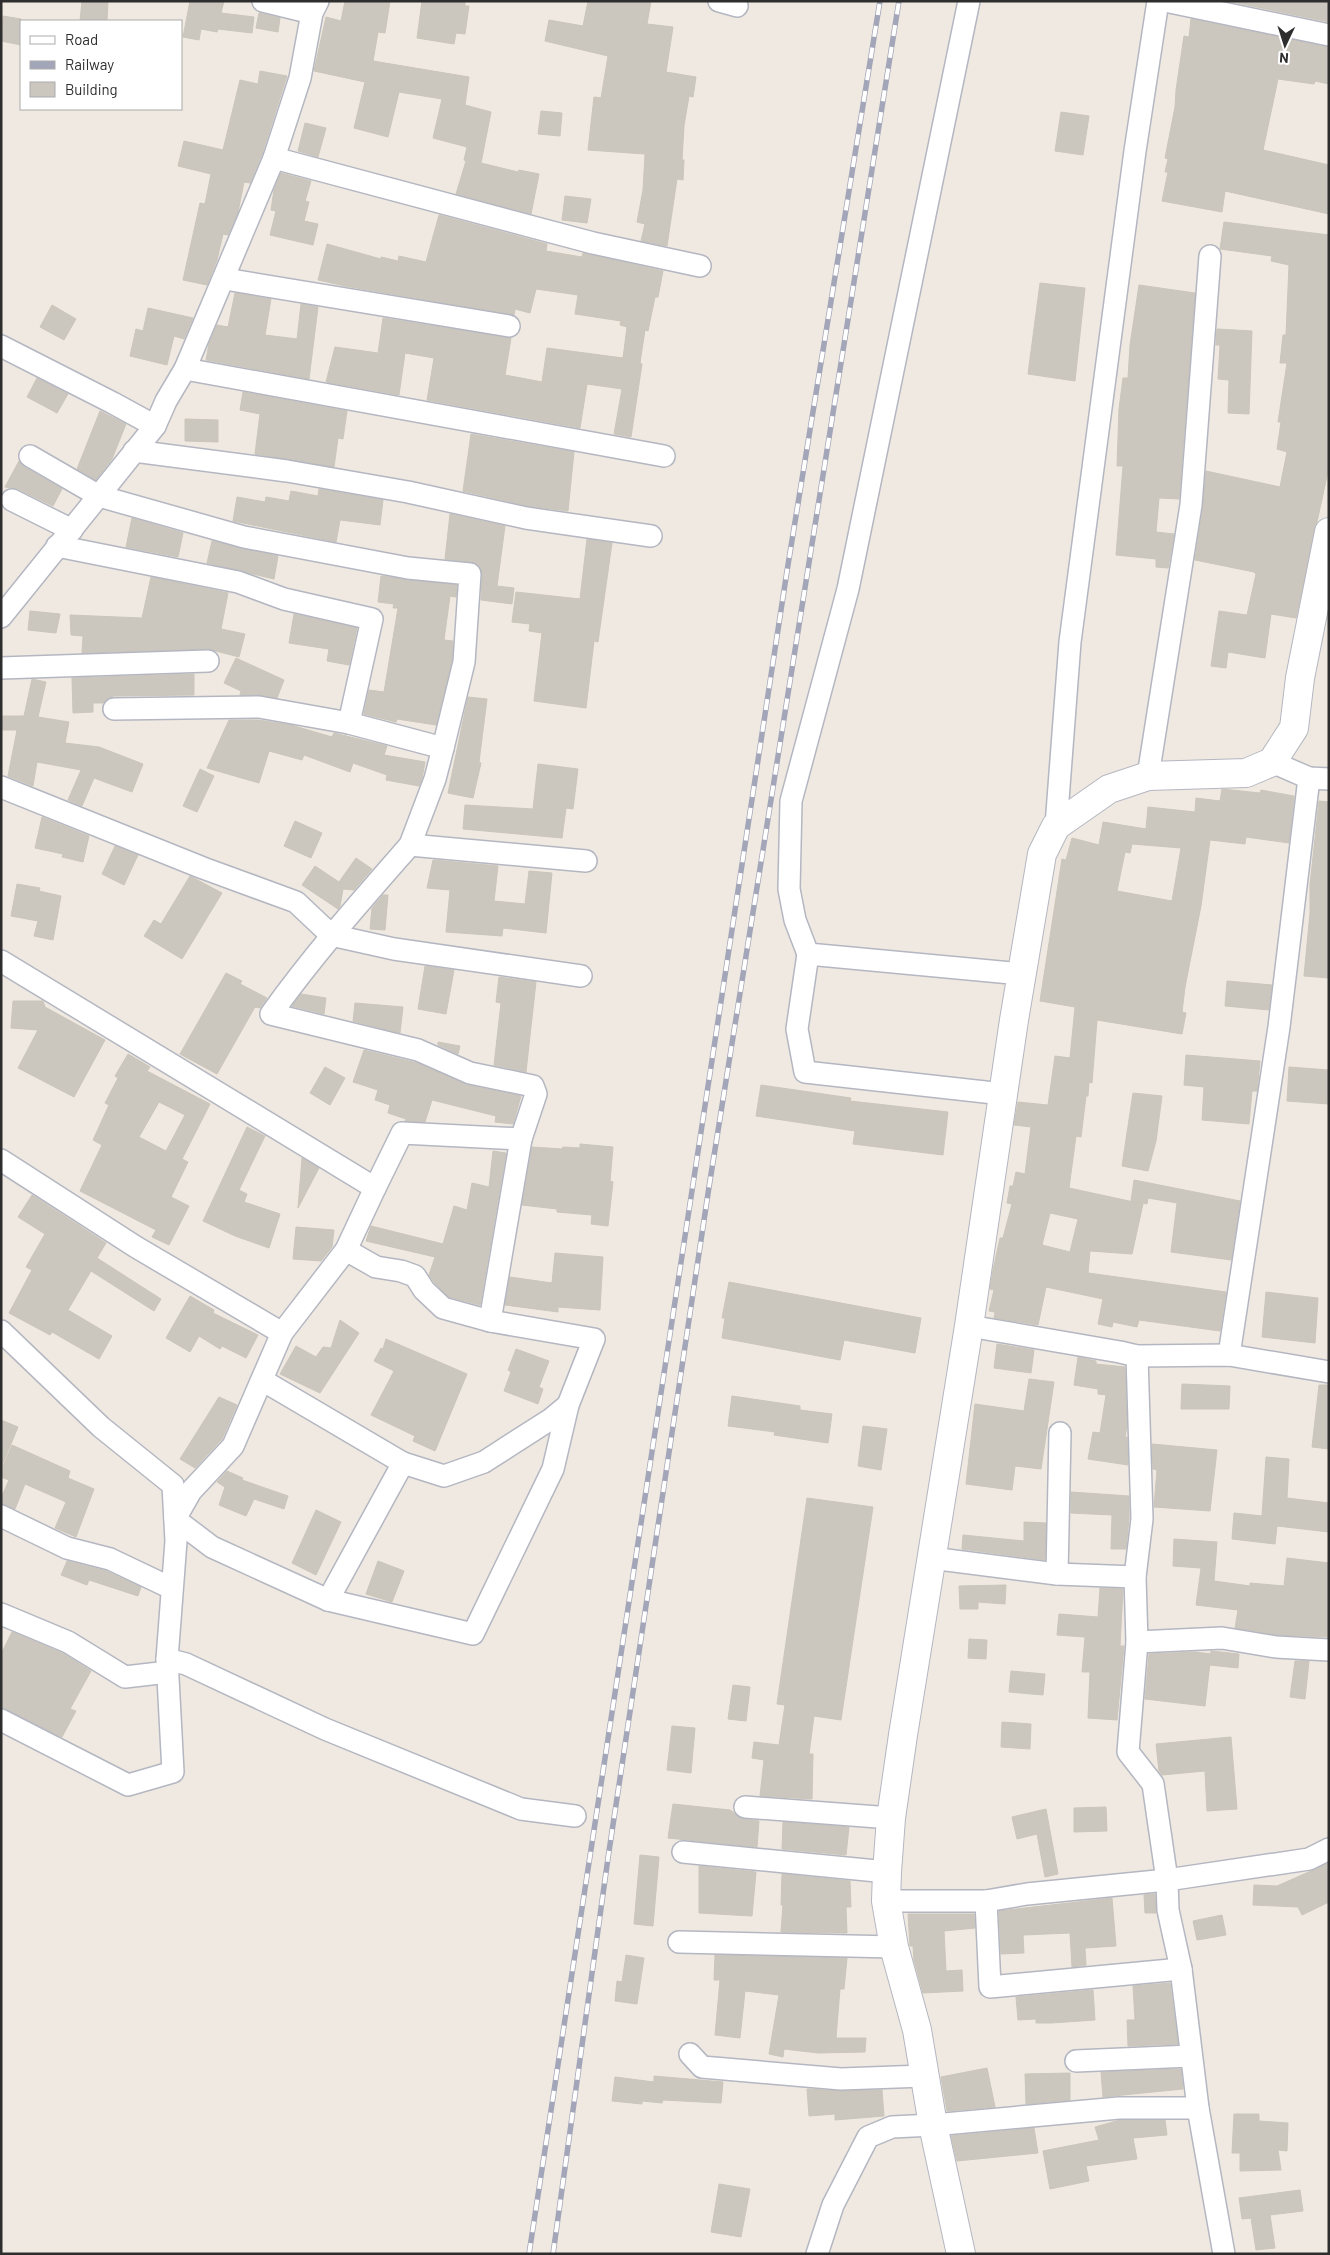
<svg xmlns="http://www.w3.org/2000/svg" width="1330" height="2255" viewBox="0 0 1330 2255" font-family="Barlow,sans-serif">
  <rect width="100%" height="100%" fill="#efe9e1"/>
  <g fill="#cbc7bf" stroke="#cbc5ba" fill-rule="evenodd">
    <polygon points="82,1 108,1 107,21 80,21"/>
    <polygon points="190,1 224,1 221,13 254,17 252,33 218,29 217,32 201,29 199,40 183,37"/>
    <polygon points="345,1 390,1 385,33 378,32 373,61 469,77 465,105 491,112 481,163 518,172 519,170 539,174 531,214 456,194 466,161 464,160 467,147 433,138 442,99 399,92 388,137 354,128 365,82 314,71 326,17 341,21"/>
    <polygon points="422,1 465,1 465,6 469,6 465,34 456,33 454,44 417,38"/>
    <polygon points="588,1 651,1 647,24 673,27 666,72 696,77 693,97 689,96 684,126 682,160 684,160 683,180 677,179 667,246 641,241 645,224 637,222 643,190 645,154 588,150 594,97 601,98 608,56 545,41 549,20 583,26"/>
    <polygon points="1228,1 1329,1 1329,22"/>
    <polygon points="259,13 280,18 278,32 256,28"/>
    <polygon points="3,16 21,19 21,45 1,41"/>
    <polygon points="1191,19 1329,47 1329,84 1315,81 1314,84 1278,79 1263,150 1329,165 1329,214 1225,191 1222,212 1162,201 1168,172 1165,172 1168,159 1165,158 1175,107 1176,90 1184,36 1189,37"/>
    <polygon points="260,71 287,76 262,154 250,183 244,182 238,212 228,235 223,234 217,260 207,285 183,280 200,203 205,204 211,174 178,166 184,141 223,150 240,80 258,84"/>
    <polygon points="541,111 562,113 560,136 538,134"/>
    <polygon points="1061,112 1089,116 1083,155 1055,151"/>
    <polygon points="305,123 326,128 318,157 298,151"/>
    <polygon points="281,173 311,181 305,201 309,202 304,221 318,224 313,245 270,235 276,211 271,210 274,190"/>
    <polygon points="565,196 591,199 587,223 562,220"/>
    <polygon points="439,215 547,244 546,251 582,257 583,253 663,271 658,297 655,297 648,331 645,330 640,363 642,364 631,437 614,434 622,389 587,384 580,428 427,400 434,358 405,353 399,395 326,382 335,347 378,353 383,318 511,338 505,375 542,382 547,348 623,358 627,327 620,325 621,321 575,314 578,295 536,289 530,313 515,309 514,315 345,286 318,280 327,244 381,259 381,257 398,261 399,256 426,262"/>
    <polygon points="1224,222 1329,235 1329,467 1296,618 1271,614 1265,658 1228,652 1226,668 1211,666 1219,611 1247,615 1256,574 1254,572 1195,560 1203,507 1206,471 1280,487 1287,452 1277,449 1281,422 1278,422 1287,363 1280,363 1283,335 1286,335 1289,265 1271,261 1272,256 1220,249"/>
    <polygon points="1040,283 1085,288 1075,381 1028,374"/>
    <polygon points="1139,285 1195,293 1179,499 1159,498 1156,532 1174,534 1168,568 1156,567 1156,559 1116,555 1123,466 1117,466 1119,409 1123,378 1128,378 1130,345"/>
    <polygon points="235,293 271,299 265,335 297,339 301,304 318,307 309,379 206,360 209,344 217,325 228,327"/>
    <polygon points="52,305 76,319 64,340 40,327"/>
    <polygon points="148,308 193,318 184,339 174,336 167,365 130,356 136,329 143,331"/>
    <polygon points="1217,329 1252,331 1249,414 1228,413 1229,380 1218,379 1220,345 1216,345"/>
    <polygon points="37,378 68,394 57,413 27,397"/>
    <polygon points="243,392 347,411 343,439 338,438 334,467 255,454 260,414 240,410"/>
    <polygon points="100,411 126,424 112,459 96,480 77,469"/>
    <polygon points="185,419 218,420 218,442 185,441"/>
    <polygon points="471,434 574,452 568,511 528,506 463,491"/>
    <polygon points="19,461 24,467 62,489 53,506 18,489 5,487"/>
    <polygon points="319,489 383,500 380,525 340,520 336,542 233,521 237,497 265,502 266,497 289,501 291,491 318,496"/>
    <polygon points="450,514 505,526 497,586 514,588 512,604 481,600 482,574 478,564 445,559"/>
    <polygon points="132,518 183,533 178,557 126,547"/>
    <polygon points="587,539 612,543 598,642 594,641 586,708 534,701 542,633 529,631 530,624 512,622 516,592 580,599"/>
    <polygon points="212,541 278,556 274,579 207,563"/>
    <polygon points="381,576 457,585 456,597 450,596 444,640 453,641 452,660 436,725 397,719 396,722 364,714 369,690 384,692 398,608 393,608 394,604 378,602"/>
    <polygon points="151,577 228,593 221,629 245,634 239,657 208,649 82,653 83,636 71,635 70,615 142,618"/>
    <polygon points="30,611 60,614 56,633 28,630"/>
    <polygon points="294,614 357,628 349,665 327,661 329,649 289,643"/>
    <polygon points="236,658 284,680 277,698 259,695 240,695 241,691 224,683"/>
    <polygon points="194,674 194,695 114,696 107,699 103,703 93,703 93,712 73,713 72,678"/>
    <polygon points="32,679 46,682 38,717 69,722 65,743 99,747 143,764 132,792 94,778 82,806 68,800 81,770 37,762 33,786 8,776 17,730 1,730 1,716 24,716"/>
    <polygon points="468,697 487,699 479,762 481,763 473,798 448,793"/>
    <polygon points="229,720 258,720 291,725 332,737 334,733 387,746 384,755 425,762 422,779 419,786 386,780 387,775 353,763 350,772 304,755 302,760 269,751 259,783 207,768"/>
    <polygon points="538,764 578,769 573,809 566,808 562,838 463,829 465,805 533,809"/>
    <polygon points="200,769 214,776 197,812 183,806"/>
    <path d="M1222,789l38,4 1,-3 33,6 -5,47 -43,-6 -1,7 -35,-4 -9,66 -16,81 -3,25 4,1 -4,21 -85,-14 -5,63 -3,-1 -1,14h-2l-5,41 -5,-1 -7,52 74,16 -11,50 -42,-3 -2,22 138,19 -6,39 -81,-11 -2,7 -24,-5 -1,5 -14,-3 5,-25 -57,-12 -8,38 -44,-7 1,-6 -6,-1 5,-21 -4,-1 3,-19 7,-32h3l9,-34 -5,-1 3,-17h3l3,-14 9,2 6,-47 -17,-2 4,-23 30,3 7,-49 15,2 5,-51 -35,-6 22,-142 4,1 6,-22 27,7 4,-23 43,7 2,-22 47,5 1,-14 24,3zM1132,844l49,4 -9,53 -55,-10 8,-39 5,1zM1050,1213l28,6 -8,33 -28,-7z"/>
    <polygon points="1319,801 1329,802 1329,978 1304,976 1310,913 1310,885"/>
    <polygon points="42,817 89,836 83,862 62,857 63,854 35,848"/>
    <polygon points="295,821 322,833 311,858 284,846"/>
    <polygon points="115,846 138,855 124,885 102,874"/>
    <polygon points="356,858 372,869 354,890 343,889 340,906 338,909 302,885 315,866 339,882"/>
    <polygon points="433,860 498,866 494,901 525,904 529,871 552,873 546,933 503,928 502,936 446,932 450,890 427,888"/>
    <polygon points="190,876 222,893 182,959 144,936 154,920 161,924"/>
    <polygon points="17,884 40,888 39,891 61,896 53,940 34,936 38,921 11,916"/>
    <polygon points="383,895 388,895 385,930 370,929 372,908"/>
    <polygon points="425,966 454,970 446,1014 418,1009"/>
    <polygon points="226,973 242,981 240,984 267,998 260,1008 255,1007 217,1074 180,1054"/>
    <polygon points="499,977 536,982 526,1072 494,1065 501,1003 496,1002"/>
    <polygon points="1227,981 1272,985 1269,1010 1225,1006"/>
    <polygon points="301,994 326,998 324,1014 292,1006"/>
    <polygon points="13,1001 43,1001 45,1007 105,1040 74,1097 18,1068 38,1030 11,1028"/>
    <polygon points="355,1003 403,1007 400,1033 353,1021"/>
    <polygon points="438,1042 460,1046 458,1054 438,1045"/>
    <polygon points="364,1050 417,1063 467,1085 521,1096 513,1124 495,1122 496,1116 432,1100 425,1122 405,1121 406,1119 388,1113 390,1105 375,1100 378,1090 353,1082"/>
    <path d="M128,1054l22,13 -3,4 63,33 -28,55 6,3 -17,35 18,9 -20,39 -17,-8 4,-7 -76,-39 22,-46 -9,-5 16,-35 -4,-2 13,-25 -3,-2zM159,1102l26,13 -19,36 -27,-14z"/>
    <polygon points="1186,1055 1260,1061 1257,1091 1252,1091 1249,1124 1202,1120 1204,1087 1184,1085"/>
    <polygon points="325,1067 345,1078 330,1105 310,1093"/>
    <polygon points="1289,1067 1329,1070 1329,1104 1287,1101"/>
    <polygon points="761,1085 851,1098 850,1101 948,1112 943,1155 853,1144 855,1131 756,1116"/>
    <polygon points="1133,1093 1162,1096 1156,1141 1148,1171 1122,1166"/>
    <polygon points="247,1127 265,1136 239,1190 247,1194 244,1202 280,1214 269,1248 235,1236 203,1221"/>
    <polygon points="580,1144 613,1147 610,1181 613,1182 608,1226 591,1224 592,1215 557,1212 557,1209 522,1205 532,1147 562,1149 563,1147 580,1148"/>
    <polygon points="493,1151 506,1153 480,1305 449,1297 434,1282 429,1275 435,1257 366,1241 371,1226 443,1244 454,1206 467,1210 472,1183 489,1187"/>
    <polygon points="302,1158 319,1168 298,1208"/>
    <polygon points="1134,1180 1240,1201 1231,1260 1171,1252 1177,1203 1148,1198 1147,1204 1131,1201"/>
    <polygon points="32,1195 106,1243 97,1258 161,1299 154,1311 91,1271 68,1310 112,1336 99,1359 52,1332 50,1335 9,1313 32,1270 26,1267 45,1234 18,1217"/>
    <polygon points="296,1227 334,1230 332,1247 321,1261 293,1259"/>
    <polygon points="555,1253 603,1257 600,1310 558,1307 558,1312 505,1305 510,1277 552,1283"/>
    <polygon points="729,1282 921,1318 915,1353 844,1340 840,1360 722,1338 725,1318 722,1318"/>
    <polygon points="1266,1292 1318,1298 1315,1343 1262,1337"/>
    <polygon points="190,1296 214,1310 213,1313 258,1335 246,1358 222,1346 220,1349 199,1336 190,1352 166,1338"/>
    <polygon points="340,1320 359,1333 320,1393 280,1374 296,1346 316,1357 323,1347 331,1348"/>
    <polygon points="386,1339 467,1374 435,1451 413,1441 415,1436 371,1415 394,1371 374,1361 381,1348 383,1349"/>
    <polygon points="997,1344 1034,1350 1031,1373 994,1368"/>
    <polygon points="516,1349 549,1361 539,1387 543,1389 538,1404 504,1391 511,1372 508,1370"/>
    <polygon points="1078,1357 1096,1361 1096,1364 1125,1367 1127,1426 1125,1437 1127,1437 1128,1465 1088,1459 1093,1432 1100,1433 1106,1395 1098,1394 1098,1389 1074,1385"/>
    <polygon points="1029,1379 1054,1382 1041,1469 1015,1466 1012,1490 966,1484 975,1404 1024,1411"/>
    <polygon points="1182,1384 1230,1386 1229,1409 1181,1409"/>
    <polygon points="1319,1385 1329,1385 1329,1449 1312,1447"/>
    <polygon points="732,1396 800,1406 800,1410 832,1414 828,1443 774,1435 775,1432 728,1426"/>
    <polygon points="219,1397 237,1405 222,1439 195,1468 180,1459"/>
    <polygon points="1,1420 18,1427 1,1468"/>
    <polygon points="863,1426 887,1429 881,1470 858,1466"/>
    <polygon points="1152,1444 1217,1450 1210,1511 1154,1507 1157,1470 1153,1469"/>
    <polygon points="12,1445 70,1471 68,1478 94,1489 76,1537 55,1528 66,1502 25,1484 15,1509 1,1504 1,1498 9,1480 1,1477 1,1471"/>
    <polygon points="1266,1457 1289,1459 1287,1498 1329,1503 1329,1532 1277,1526 1275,1544 1232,1539 1234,1513 1262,1516"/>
    <polygon points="227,1471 243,1478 242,1480 288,1496 284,1509 254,1499 246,1516 219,1505 225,1487 217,1482"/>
    <polygon points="1071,1492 1129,1496 1129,1518 1126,1549 1111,1549 1112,1515 1071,1513"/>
    <polygon points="807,1498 873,1507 841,1720 814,1716 809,1754 813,1754 812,1799 760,1796 764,1760 752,1758 754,1742 779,1745 785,1705 777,1704"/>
    <polygon points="316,1510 341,1522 316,1575 292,1563"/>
    <polygon points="1024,1522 1046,1523 1045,1560 962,1549 963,1535 1024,1541"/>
    <polygon points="1174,1539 1217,1542 1214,1581 1250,1586 1250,1583 1284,1586 1287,1558 1329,1563 1329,1637 1277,1635 1235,1628 1238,1610 1196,1605 1201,1568 1173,1566"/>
    <polygon points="67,1561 106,1571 141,1587 138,1596 89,1580 87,1585 61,1575"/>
    <polygon points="378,1561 404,1571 392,1602 366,1594"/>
    <polygon points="1006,1585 1005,1604 978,1602 978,1609 960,1609 959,1586"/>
    <polygon points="1100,1588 1123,1589 1120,1646 1124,1646 1117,1720 1088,1718 1090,1672 1082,1672 1085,1637 1057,1635 1059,1614 1098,1617"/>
    <polygon points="12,1632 62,1653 91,1671 70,1709 76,1711 62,1737 1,1708 1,1654"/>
    <polygon points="969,1639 987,1640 986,1659 968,1658"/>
    <polygon points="1211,1651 1239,1654 1238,1668 1210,1665"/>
    <polygon points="1195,1652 1211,1654 1205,1706 1145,1699 1149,1654"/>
    <polygon points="1295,1661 1309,1661 1305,1699 1290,1697"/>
    <polygon points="1011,1671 1045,1674 1043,1695 1009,1692"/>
    <polygon points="733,1685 750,1687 746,1721 728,1719"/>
    <polygon points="1002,1722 1031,1724 1030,1749 1001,1747"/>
    <polygon points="672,1726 695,1728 691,1773 667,1770"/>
    <polygon points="1231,1737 1237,1809 1207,1811 1205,1771 1162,1775 1159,1771 1156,1744"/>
    <polygon points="673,1804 730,1810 744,1819 759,1821 757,1847 668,1838"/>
    <polygon points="1106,1807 1107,1831 1074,1832 1074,1808"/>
    <polygon points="1046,1809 1058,1874 1045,1877 1037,1834 1017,1839 1012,1817"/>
    <polygon points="783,1822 849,1827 846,1855 782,1849"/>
    <polygon points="640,1855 659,1857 653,1926 634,1924"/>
    <polygon points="1329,1863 1329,1902 1302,1915 1298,1907 1253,1905 1254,1885 1277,1886"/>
    <polygon points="699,1866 756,1872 752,1916 699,1913"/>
    <polygon points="782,1874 850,1881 851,1907 846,1907 847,1933 781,1932 783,1905 781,1905"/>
    <polygon points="1155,1894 1156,1913 1145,1913 1144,1895"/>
    <polygon points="1112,1898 1116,1946 1085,1948 1086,1965 1072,1967 1070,1933 1023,1935 1024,1953 1001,1954 999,1911"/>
    <polygon points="908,1914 974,1914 975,1928 944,1931 946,1971 962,1970 963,1991 923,1993 914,1960 913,1946 910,1946"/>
    <polygon points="1222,1915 1226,1935 1197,1940 1193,1921"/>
    <polygon points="626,1955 644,1958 637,2004 615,2001 617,1981 622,1982"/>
    <polygon points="715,1955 847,1958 844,1989 840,1989 836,2038 866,2038 865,2052 818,2053 784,2049 783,2057 769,2054 779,1995 745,1991 740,2038 715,2035 720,1980 714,1980"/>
    <polygon points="1170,1983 1178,2044 1128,2046 1127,2020 1135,2020 1133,1986"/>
    <polygon points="1093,1990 1095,2020 1051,2023 1036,2023 1036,2019 1018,2020 1016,1997"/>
    <polygon points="987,2068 995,2107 947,2111 941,2077"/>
    <polygon points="1181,2069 1183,2089 1103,2097 1101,2072"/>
    <polygon points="1070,2073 1070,2100 1026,2104 1025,2074"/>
    <polygon points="654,2076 723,2082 721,2103 663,2100 662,2103 642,2101 642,2104 612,2101 615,2077 654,2082"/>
    <polygon points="807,2089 840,2091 882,2090 884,2116 835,2120 835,2114 809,2116"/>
    <polygon points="1234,2114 1259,2114 1259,2121 1288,2123 1287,2151 1278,2150 1281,2170 1240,2171 1240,2153 1232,2153"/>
    <polygon points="1120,2120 1165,2120 1167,2135 1133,2138 1137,2159 1086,2166 1089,2181 1050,2189 1043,2151 1099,2140 1095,2127"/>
    <polygon points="1034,2128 1038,2153 957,2161 951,2136"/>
    <polygon points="719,2184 750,2189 741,2237 711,2232"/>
    <polygon points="1300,2190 1303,2211 1270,2215 1275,2248 1256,2250 1251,2218 1242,2219 1239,2198"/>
  </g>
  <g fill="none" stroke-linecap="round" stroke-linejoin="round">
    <g stroke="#b4b7c1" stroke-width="24">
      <g id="minor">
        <polyline points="263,1 312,13"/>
        <polyline points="719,1 737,6"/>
        <polyline points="969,1 848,589 791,801 789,889 795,920 808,954 1022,974"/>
        <polyline points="1165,1 1329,35"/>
        <polyline points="274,158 593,243 700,266"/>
        <polyline points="225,279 509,326"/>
        <polyline points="1,346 113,403 155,426"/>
        <polyline points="185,369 664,456"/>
        <polyline points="134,451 287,471 408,492 526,518 651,536"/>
        <polyline points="30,456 99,496 244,537 408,568 470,574 464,662 443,748"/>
        <polyline points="12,500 72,530"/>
        <polyline points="57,546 238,582 284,599 372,619 349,723"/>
        <polyline points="1,617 155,426 166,401 185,369 274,158 300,78 312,13 318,1"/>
        <polyline points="1,668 208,661"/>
        <polyline points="114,709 259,707 349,723 443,748 435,779 410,845"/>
        <polyline points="1272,762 1309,778 1329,779"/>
        <polyline points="1148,776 1191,505 1210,256"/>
        <polyline points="1,787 203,868 296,902 331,935 394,949 581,976"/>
        <polyline points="1056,826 1070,642 1135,151 1158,1"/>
        <polyline points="808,954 797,1029 805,1072 1003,1094"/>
        <path d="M1,961l374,227 27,-55 119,6 15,-45 -3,-8 -63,-13 -52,-23 -147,-36c43,-60 91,-114 139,-169l176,16"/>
        <polyline points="1,1160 136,1247 282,1333 346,1250 375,1188"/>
        <polyline points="346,1250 376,1267 401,1271 415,1276 424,1290 443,1308 490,1321"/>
        <polyline points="969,1326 1120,1352 1137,1356 1229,1355 1329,1372"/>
        <polyline points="1,1331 101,1427 173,1485 176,1541 167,1659 186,1664 325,1729 521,1809 575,1816"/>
        <polyline points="282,1333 233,1446 191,1491 175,1519 212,1547 328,1600 473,1634 553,1469 568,1405 594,1339 490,1321 521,1139"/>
        <polyline points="1229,1355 1279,1027 1309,778"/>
        <polyline points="1137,1356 1142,1519 1135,1577 1137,1642 1128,1752 1153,1784 1167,1880 1168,1910 1181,1969 1198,2108 1224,2254"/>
        <polyline points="262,1380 403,1463 444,1476 484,1462 551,1419 568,1405"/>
        <polyline points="1,1516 67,1548 110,1559 171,1588"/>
        <polyline points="931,1558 1057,1574 1135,1577"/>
        <polyline points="1057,1574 1060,1433"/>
        <polyline points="328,1600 403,1463"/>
        <polyline points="1,1614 68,1642 125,1677 168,1672"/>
        <polyline points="1137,1642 1222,1638 1276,1647 1329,1650"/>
        <polyline points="1,1720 128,1785 173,1772 167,1659"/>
        <polyline points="745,1807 891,1818"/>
        <polyline points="683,1852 887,1872"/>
        <polyline points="886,1901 986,1901 1027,1894 1167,1880 1309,1859 1329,1849"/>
        <polyline points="986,1901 990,1987 1181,1969"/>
        <polyline points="679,1942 894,1947"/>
        <polyline points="690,2054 702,2067 841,2079 924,2076"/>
        <polyline points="1076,2061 1191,2056"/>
        <polyline points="817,2254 833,2205 868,2137 892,2127 933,2125 1119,2108 1198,2108"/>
      </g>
    </g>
    <g stroke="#b4b7c1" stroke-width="30">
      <polyline id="secondary" points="961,2254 933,2125 917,2030 894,1947 886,1901 887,1872 891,1818 903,1735 969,1326 1014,1020 1042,854 1056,826 1109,789 1148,776 1246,773 1272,762 1294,728 1300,678 1329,532"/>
    </g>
    <use href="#minor" stroke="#fff" stroke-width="21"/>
    <use href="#secondary" stroke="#fff" stroke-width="28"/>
    <g stroke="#a3a6b8" stroke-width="5.5">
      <g id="rail">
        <polyline points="529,2254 787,571 880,1"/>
        <polyline points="553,2254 608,1858 709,1187 899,1"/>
      </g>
    </g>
    <use href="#rail" stroke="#fff" stroke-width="4" stroke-dasharray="11" stroke-linecap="butt"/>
  </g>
  <rect width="1330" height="2255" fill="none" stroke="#2e2e2e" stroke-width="5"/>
  <rect x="20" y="20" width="162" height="90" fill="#ffffff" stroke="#ababab"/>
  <rect x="30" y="36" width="25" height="8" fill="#ffffff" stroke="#ababab"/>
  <text x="65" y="45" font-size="15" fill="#2e2e2e">Road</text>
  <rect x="30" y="61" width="25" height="8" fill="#a3a6b8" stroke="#ababab"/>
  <text x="65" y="70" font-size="15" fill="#2e2e2e">Railway</text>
  <rect x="30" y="82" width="25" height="15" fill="#cbc7bf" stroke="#ababab"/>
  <text x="65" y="95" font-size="15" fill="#2e2e2e">Building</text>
  <g transform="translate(1285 45) rotate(184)" stroke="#ffffff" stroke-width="4" paint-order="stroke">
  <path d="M0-4L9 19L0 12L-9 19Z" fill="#2e2e2e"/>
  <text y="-8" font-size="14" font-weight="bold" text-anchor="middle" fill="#2e2e2e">N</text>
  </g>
</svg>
